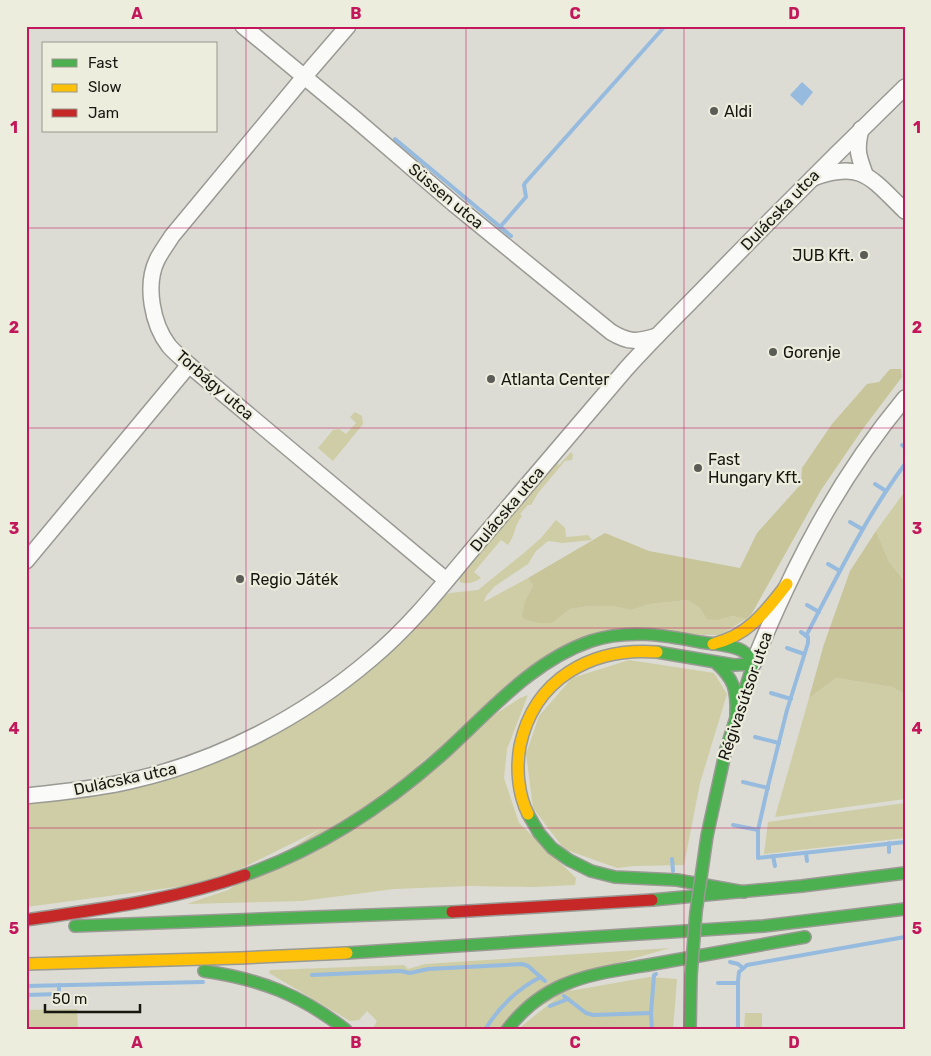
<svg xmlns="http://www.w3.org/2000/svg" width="931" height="1056" viewBox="0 0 931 1056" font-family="Rubik,sans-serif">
  <rect width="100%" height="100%" fill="#dcdcd4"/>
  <g fill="#cecda5">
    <polygon points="355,412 362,416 363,424 333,461 318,448 333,430 339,429 346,434 356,423 350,417"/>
    <path d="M565,451h2l-10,13 2,1 12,-13 2,3 -1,5 -7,1 -27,32 -7,12h-3l-8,9 2,2c-9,12 -6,18 -14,29l-7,-5 -27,32 7,6c-6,4 -13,7 -21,4l-1,-6z"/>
    <polygon points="905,491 905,582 889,562 876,531"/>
    <polygon points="556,520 565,528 566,537 588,535 592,540 563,543 548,541 536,551 528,564 495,586 486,596 484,602 528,578 533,586 525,601 552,623 570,609 590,606 613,606 631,610 650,604 688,600 718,620 732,616 746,619 720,635 591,634 357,811 214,882 26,907 26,800 68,797 290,723 443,596 450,593 478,590 524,553 541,538"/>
    <polygon points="629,660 714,673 727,694 700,783 684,865 634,866 617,868 564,849 533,808 526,754 539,716 572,678"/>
    <polygon points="836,678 892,687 905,694 905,799 775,817 809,698"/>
    <polygon points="528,695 507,749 504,778 519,823 576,878 575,885 534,887 470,886 394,889 302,901 187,904 228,890 520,698"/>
    <polygon points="905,803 905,838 764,854 768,822"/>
    <polygon points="670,948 625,961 497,1030 372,1030 377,1021 367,1011 359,1020 350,1021 269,973 270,970 404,965 408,969 425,964"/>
    <polygon points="649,977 677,979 673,1030 517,1030 564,992"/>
    <polygon points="77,1009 78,1030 26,1030 26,1010"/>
    <polygon points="745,1013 762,1013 762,1030 744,1030"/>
  </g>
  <g fill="#c7c599">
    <polygon points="890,369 901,369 902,377 862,430 821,490 751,615 746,619 732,616 718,620 707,619 700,608 688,600 650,604 631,610 613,606 590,606 570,609 552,623 541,623 526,620 522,617 525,601 533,586 528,578 605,533 649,551 740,568 757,533 801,484 802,468 832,424 867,384 879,382"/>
    <polygon points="876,531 889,562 905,582 905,694 892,687 836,678 809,698 824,644 850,571"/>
  </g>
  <polygon fill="#96bbde" points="802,82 813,92 802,106 790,95"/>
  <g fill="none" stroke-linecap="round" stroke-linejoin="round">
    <g stroke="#96bbde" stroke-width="4">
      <polyline points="395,139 511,236"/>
      <polyline points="500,227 526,197 524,185 525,183 665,26"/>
      <polyline points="902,445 905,447"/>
      <polyline points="875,484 886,491"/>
      <polyline points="850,522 862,529"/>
      <polyline points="828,564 840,571"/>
      <polyline points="807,605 819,612"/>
      <polyline points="801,632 808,637 808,643 787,710 768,786 758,830 758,858 905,842"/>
      <path d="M806,636c31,-59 59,-118 99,-172"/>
      <polyline points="787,648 804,654"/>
      <polyline points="771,693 791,699"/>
      <polyline points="755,737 779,743"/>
      <polyline points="743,782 768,788"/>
      <polyline points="733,825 758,830"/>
      <polyline points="889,843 889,852"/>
      <polyline points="806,853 807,861"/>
      <polyline points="773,856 775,866"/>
      <polyline points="672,859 673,871"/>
      <polyline points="730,962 738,964 743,968"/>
      <polyline points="312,975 400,971 410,973 428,969 522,964 528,966 545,981"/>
      <polyline points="718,983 738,983"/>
      <polyline points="26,986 203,982"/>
      <polyline points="26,995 59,994 59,985"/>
      <polyline points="564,996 586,1013 593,1015 651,1013"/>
      <polyline points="550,1006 568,999"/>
      <path d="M485,1030c13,-22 33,-42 56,-53"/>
      <polyline points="652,1030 651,1013 654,975 656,974"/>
      <polyline points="738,1030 738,981 739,972 747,965 905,937"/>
    </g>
    <g stroke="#9a9a94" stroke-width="18">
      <g id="street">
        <path d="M243,26l111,92 100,86 157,128c18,11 27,10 46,4"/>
        <path d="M348,26l-44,51 -132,159c-5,8 -11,16 -15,24 -12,25 -5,64 12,86 6,7 14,13 20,19l257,215"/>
        <path d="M861,129c-5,21 -3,26 4,45"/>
        <path d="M813,178c49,-18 58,0 92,33"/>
        <polyline points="26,561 189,365"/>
        <path d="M753,664c40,-98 84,-184 152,-266"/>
        <path d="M26,796c35,-4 70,-7 104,-15 89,-20 173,-64 242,-123 42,-35 75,-79 110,-120 48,-57 96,-113 144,-169 26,-29 54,-56 81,-84 65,-67 131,-133 198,-198"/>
      </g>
    </g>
    <g stroke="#9a9a94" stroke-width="14">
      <g id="fast">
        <path d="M715,662c19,17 22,27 21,53"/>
        <polyline points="528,814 539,833 552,848 569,860 591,871 615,877 677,880 744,892"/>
        <polyline points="707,836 726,749 753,664"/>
        <path d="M245,875c74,-26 141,-70 199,-122 45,-41 88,-92 147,-112 36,-12 73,-6 109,1 12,2 35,3 44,10 4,2 7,8 9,12l-19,1 -77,-13"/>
        <polyline points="652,900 802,886 905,873"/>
        <polyline points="75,926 452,912"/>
        <polyline points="347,953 764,926 905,909"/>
        <path d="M204,971c56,8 97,24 142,59"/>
        <path d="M507,1030c15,-20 33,-35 56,-45 30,-13 64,-16 96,-22 49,-9 97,-17 146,-26"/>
        <polyline points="690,1030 691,976"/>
      </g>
    </g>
    <g stroke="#9a9a94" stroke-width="14">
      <g id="slow">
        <path d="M713,644c36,-9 52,-32 74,-60"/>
        <path d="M528,814c-10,-20 -12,-46 -8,-68 14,-67 71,-99 137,-94"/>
        <polyline points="26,964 240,958 347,953"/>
      </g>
    </g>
    <g stroke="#9a9a94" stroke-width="14">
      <g id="jam">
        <polyline points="452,912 652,900"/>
        <path d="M26,920c74,-11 148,-20 219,-45"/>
      </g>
    </g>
    <use href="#street" stroke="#fafaf9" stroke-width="15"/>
    <use href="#fast" stroke="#4caf50" stroke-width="11"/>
    <use href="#slow" stroke="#ffc107" stroke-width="11"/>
    <use href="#jam" stroke="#c62828" stroke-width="11"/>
    <g stroke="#9a9a94" stroke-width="14" stroke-linecap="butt">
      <polyline id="fast-bridge" points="691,976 696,912 707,836"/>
    </g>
    <use href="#fast-bridge" stroke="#4caf50" stroke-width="11"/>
  </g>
  <path fill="none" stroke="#c2185b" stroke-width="1" stroke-opacity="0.55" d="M246,26v1004M466,26v1004M684,26v1004M26,228h879M26,428h879M26,628h879M26,828h879"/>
  <g fill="#5c5c56" stroke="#ededde" stroke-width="2">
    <circle cx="714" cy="111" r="5"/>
    <circle cx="864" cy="255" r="5"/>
    <circle cx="773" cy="352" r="5"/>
    <circle cx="491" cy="379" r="5"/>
    <circle cx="698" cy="468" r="5"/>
    <circle cx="240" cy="579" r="5"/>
  </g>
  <g text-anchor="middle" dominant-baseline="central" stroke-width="4.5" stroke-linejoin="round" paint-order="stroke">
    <g font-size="16" fill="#171712" stroke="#ededde" text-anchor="start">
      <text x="724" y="111">Aldi</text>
      <text x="854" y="255" text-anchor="end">JUB Kft.</text>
      <text x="783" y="352">Gorenje</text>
      <text x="501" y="379">Atlanta Center</text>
      <text x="708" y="459">Fast<tspan x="708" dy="18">Hungary Kft.</tspan></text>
      <text x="250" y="579">Regio Játék</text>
    </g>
    <g font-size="16" fill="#171712" stroke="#ededde">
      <text transform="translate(446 196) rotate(40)">Süssen utca</text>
      <text transform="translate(780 210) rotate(-46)">Dulácska utca</text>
      <text transform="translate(215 385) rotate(41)">Torbágy utca</text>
      <text transform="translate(507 509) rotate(-50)">Dulácska utca</text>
      <text transform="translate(745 696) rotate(-71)">Régivasútsor utca</text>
      <text transform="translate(125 779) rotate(-12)">Dulácska utca</text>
    </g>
  </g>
  <rect width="931" height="1056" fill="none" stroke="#ededde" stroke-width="55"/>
  <rect x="42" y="42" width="175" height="90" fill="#ededde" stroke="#97978c"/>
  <rect x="52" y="59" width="25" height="8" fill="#4caf50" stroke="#97978c"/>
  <text x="88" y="68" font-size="15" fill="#171712">Fast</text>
  <rect x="52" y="84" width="25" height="8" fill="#ffc107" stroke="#97978c"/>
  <text x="88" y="92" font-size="15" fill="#171712">Slow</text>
  <rect x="52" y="109" width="25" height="8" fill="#c62828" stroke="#97978c"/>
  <text x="88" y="118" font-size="15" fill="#171712">Jam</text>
  <path d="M45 1004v8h95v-8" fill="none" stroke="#171712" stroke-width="2.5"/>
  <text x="52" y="1004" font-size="15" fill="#171712" stroke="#ededde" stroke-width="4" paint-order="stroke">50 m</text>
  <rect x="28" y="28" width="876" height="1000" fill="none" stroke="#c2185b" stroke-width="2"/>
  <g font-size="16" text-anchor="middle" font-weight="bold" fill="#c2185b">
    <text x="137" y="19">A</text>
    <text x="356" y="19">B</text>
    <text x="575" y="19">C</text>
    <text x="794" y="19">D</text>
    <text x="14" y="133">1</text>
    <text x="917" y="133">1</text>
    <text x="14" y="333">2</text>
    <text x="917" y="333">2</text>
    <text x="14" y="534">3</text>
    <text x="917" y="534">3</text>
    <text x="14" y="734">4</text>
    <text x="917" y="734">4</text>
    <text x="14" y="934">5</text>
    <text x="917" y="934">5</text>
    <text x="137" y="1048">A</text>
    <text x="356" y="1048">B</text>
    <text x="575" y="1048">C</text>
    <text x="794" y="1048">D</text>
  </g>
</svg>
